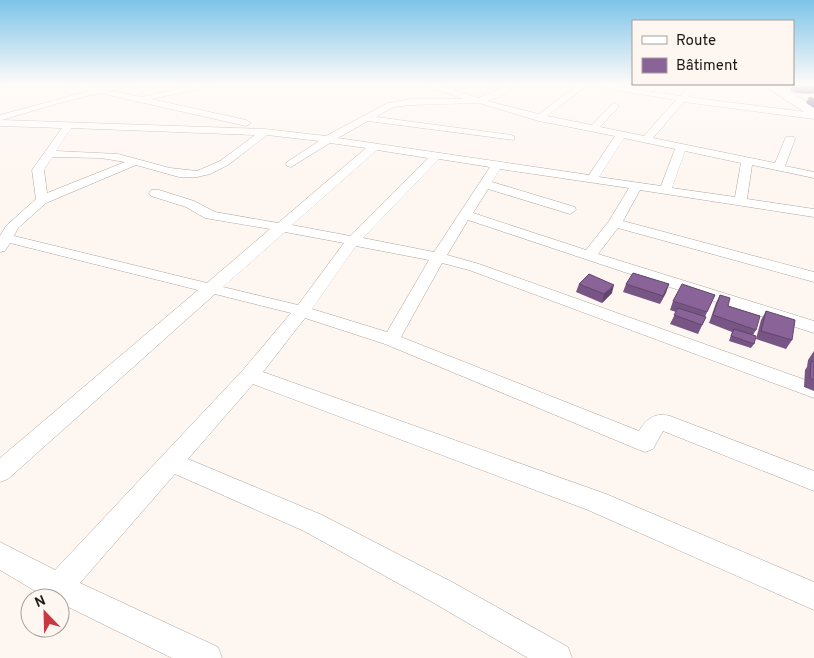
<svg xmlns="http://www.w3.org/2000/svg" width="814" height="658" viewBox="0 0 814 658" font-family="Overpass,sans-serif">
  <rect width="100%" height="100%" fill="#fef6f1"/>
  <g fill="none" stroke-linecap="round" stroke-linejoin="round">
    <g stroke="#afa59f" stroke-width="1">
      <g id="minor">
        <polygon points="0,84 9,84 0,87"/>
        <path d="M66,84c12,-1 21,3 33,4 10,1 22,-4 33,-4l-1,2 -21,5 32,6 58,-13h13l-1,2 -61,13 95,21 5,3 -5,3 -146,-33 -41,10 -57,17 263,9 61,7 62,-33 23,-4h53l-39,-13 -1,-2h10l45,14 23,-10 -8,-4h11l8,3 -14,10 -12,4 52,13 40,-30h23l78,12 11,-12h8l-11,13 126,16v6l-130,-17 -31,36 122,25 10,-24 1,-2h8l1,2 -10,27 29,6v6l-62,-13 -5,34 67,10v8l-174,-27 -17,31 191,51v10l-196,-54 -20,26 216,67v12l-154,-49 -192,-64 -21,35 32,9 335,119v15l-345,-128 -27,-7 -41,74 238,94c7,-12 16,-19 31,-15l144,55v20l-151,-60 -10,18 -8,3 -8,-3 -252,-105 -80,-26 -42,54 343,122 208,88v28l-226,-100 -335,-126 -65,75 134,56 130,67 116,65 4,11h-44l-96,-56 -128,-71 -129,-57 -95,109 138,64 4,11h-50l-112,-55v-5h-13l-47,-28v-28l55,28 188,-200 48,-57 -76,-19 -207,185 -8,3v-24l198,-168 -188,-47 -5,8 -5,1v-16l6,-10 30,-27 -4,-29 30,-42 -62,-2v-11l89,-24zM586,86v-1l90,15 -32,36 -44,-9 19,-21 -4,-3 -3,1 -20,21 -45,-9zM479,103l60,18 76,15 -26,39 -251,-37 30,-17 146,19v-4l-3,-1 -135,-18 17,-10 18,-2zM71,128l184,7 -35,26 -23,10 -27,-3 -52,-14 -62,-3zM267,135l52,6 -32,21 -1,2 1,2 4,1 39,-24 36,5 -88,75 -63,-11 -21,-11 -35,-11h-8l-2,3 2,3 35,11 19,11 65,11 -63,54 -193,-47 4,-8 28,-25 90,-38 43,12h18l13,-3 18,-9zM624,138l51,11 -14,37 -62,-9zM377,150l51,8 -78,78 -58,-11zM685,151l56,12 -6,34 -63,-9zM52,157l49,1 24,4 -78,31 -3,-23zM439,159l51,8 -56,85 -71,-14zM500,169l129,19 -20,33 -23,29 -113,-37 15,-24 82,25 6,-4 -1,-3 -83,-25zM285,232l59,11 -46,62 -75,-18zM356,246l73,14 -42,72 -75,-23z"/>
        <polygon points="773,84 814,87 814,91 777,86"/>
      </g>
    </g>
    <g stroke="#afa59f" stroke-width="1">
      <polygon id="trunk" points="762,84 776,84 814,106 814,116 809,115"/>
    </g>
    <use href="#minor" fill="#fff" fill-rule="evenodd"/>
    <use href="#trunk" fill="#fff" fill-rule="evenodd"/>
  </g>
  <g fill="#775584">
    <polygon points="790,84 802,84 814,87 814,92 813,94 796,93 790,90 792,85 790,85"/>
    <polygon points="809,97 814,98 814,108 806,103"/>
    <polygon points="579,284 612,293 602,303 576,292"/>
    <polygon points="626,284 669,284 660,304 623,292"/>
    <polygon points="720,295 728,306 756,330 753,335 754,344 751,348 729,341 732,332 709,323 716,303"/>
    <polygon points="673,301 707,312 705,317 706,317 698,334 670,324 676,312 670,310"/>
    <polygon points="766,311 792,340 786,349 756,339 761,320"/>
    <polygon points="814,351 814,391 804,387 805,370 807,367 808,360"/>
  </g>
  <g fill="#61456b">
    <polygon points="669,284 666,293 660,304 663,296"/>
    <polygon points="614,285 612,293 602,303 604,294"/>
  </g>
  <g fill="#8a6399" stroke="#61456b">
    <polygon points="793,84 810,85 814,87 814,88 798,88"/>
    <polygon points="633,273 669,284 663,296 626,284"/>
    <polygon points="589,274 614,285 604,294 579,284"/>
    <polygon points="682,284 715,295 707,312 673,301"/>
    <polygon points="720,295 730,298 728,306 760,316 756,330 713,315"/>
    <polygon points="678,308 706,317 702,325 674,315"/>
    <polygon points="766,311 795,320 792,340 761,331"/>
    <polygon points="734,329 756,336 754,344 731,336"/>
    <polygon points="811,361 814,362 814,380 810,378"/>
  </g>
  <linearGradient id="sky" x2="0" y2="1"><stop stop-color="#7dc4e9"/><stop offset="0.48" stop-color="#fffbf9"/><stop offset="1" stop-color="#fffbf9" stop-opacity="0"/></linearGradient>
  <rect width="814" height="176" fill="url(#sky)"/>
  <rect x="632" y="20" width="162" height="65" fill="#fef6f1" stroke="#a49e9a"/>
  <rect x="642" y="36" width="25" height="8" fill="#ffffff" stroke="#a49e9a"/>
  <text x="676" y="45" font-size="15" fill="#1c1917">Route</text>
  <rect x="642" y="58" width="25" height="15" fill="#8a6399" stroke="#a49e9a"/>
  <text x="676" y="70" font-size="15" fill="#1c1917">Bâtiment</text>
  <g transform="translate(45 613) rotate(337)"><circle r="24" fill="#fef6f1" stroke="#a49e9a"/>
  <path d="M0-4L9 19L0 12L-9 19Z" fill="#c83843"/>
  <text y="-8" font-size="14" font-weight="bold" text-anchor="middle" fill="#1c1917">N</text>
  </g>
</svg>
